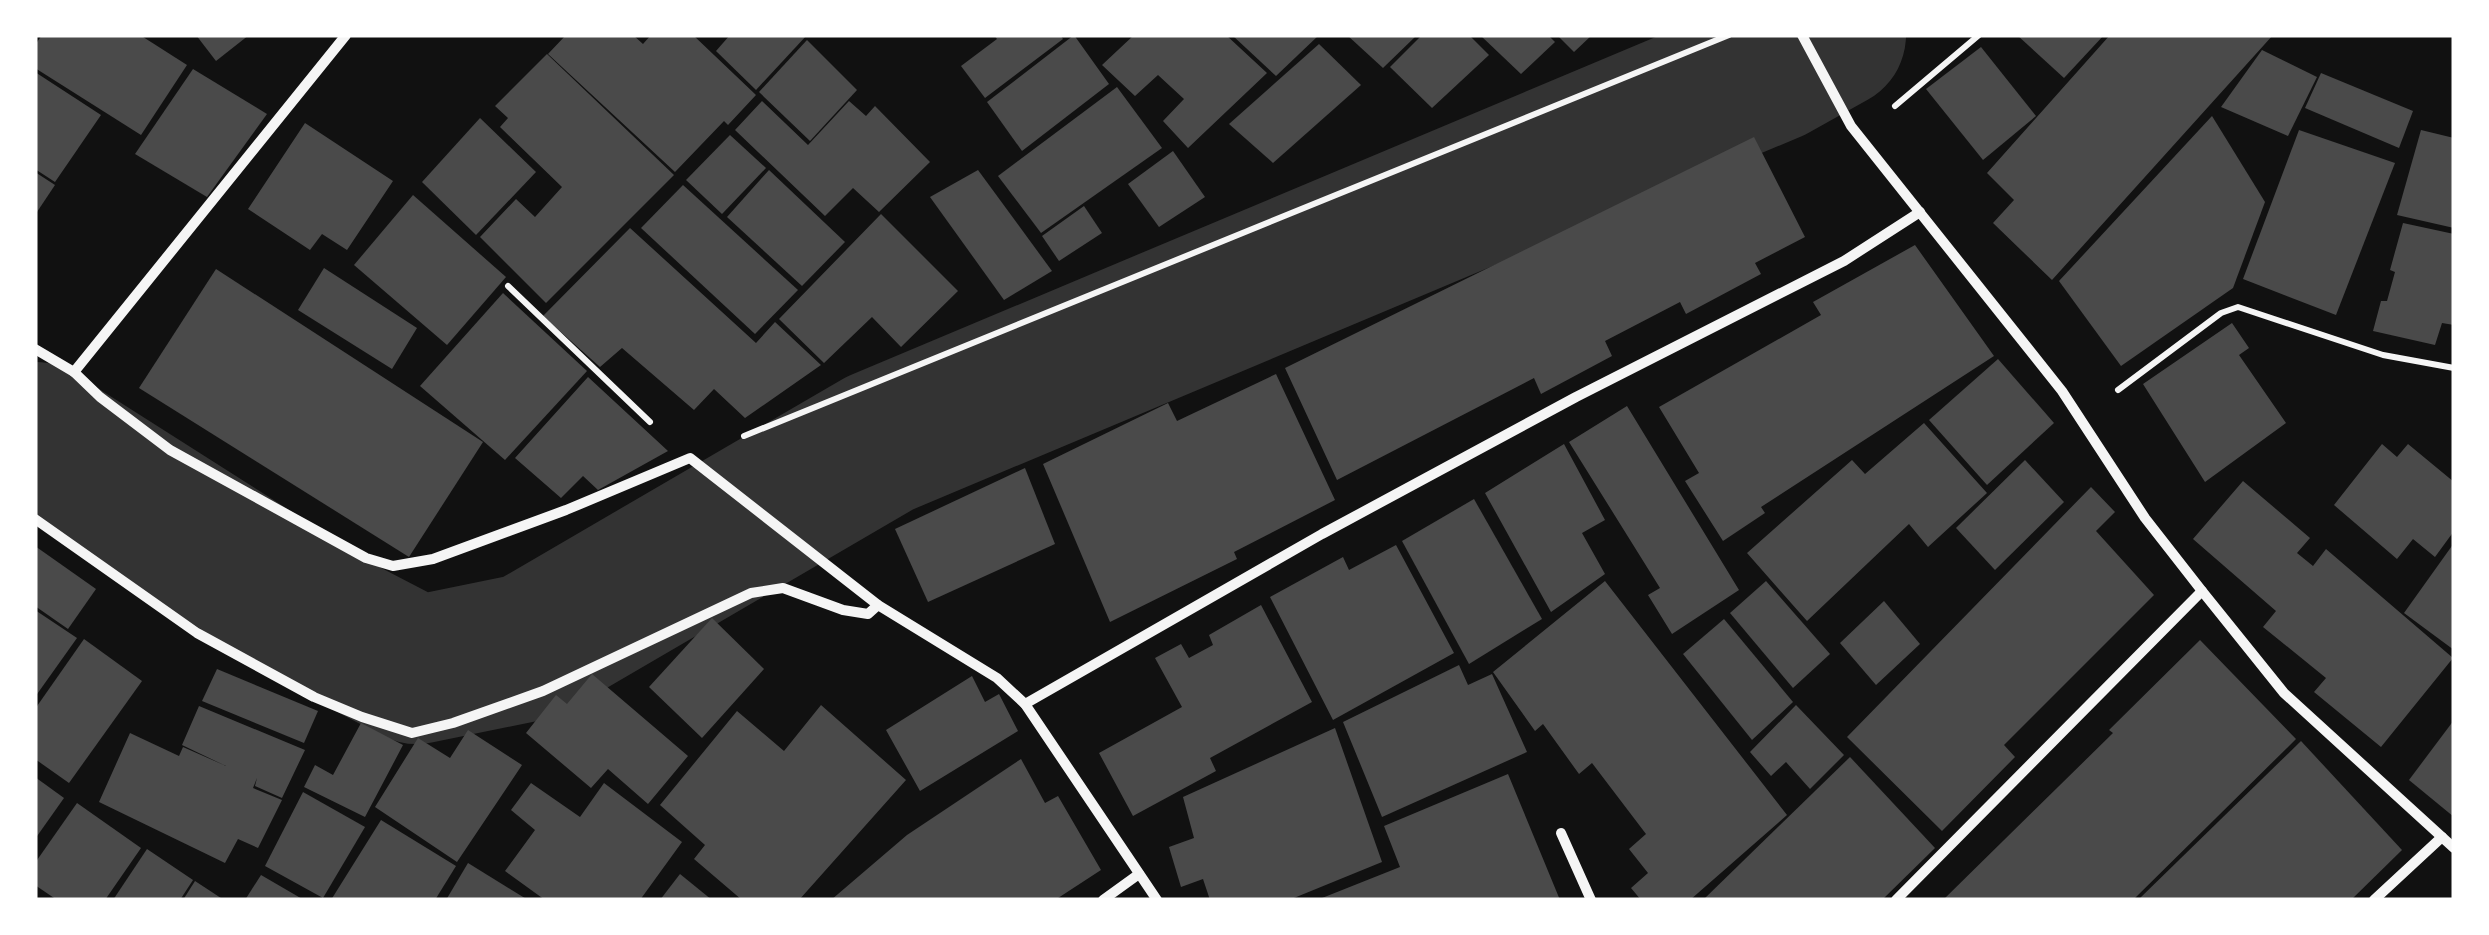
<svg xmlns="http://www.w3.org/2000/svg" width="2489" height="935" viewBox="0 0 2489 935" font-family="Jost,sans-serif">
  <rect width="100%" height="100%" fill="#111"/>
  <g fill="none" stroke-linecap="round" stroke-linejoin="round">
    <polyline stroke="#333" stroke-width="148" points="35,436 340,630 417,670 530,647 880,443 1773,68 1832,35"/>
  </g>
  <g fill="#4a4a4a">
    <polygon points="42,35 140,35 187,65 141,135 35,68 35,45"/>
    <polygon points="196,35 249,35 216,61"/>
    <polygon points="566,35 633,35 643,44 651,35 693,35 756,95 728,125 724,121 675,172 548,54"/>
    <polygon points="730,35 807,35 756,90 716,51"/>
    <polygon points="994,35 1060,35 1063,39 985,98 961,66 997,39"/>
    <polygon points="1074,35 1109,84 1022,151 987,102"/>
    <polygon points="1134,35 1226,35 1267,73 1188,148 1163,121 1184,99 1158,75 1135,96 1102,65"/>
    <polygon points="1232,35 1319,35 1276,76"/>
    <polygon points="1347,35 1417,35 1383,68"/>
    <polygon points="1422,35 1469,35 1489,55 1432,108 1390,67"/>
    <polygon points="1480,35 1548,35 1555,42 1521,74"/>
    <polygon points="1557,35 1592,35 1574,52"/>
    <polygon points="2017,35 2104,35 2064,78"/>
    <polygon points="2110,35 2273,35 2052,280 1993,223 2014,200 1987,173"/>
    <polygon points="807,40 857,90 810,141 759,92"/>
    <polygon points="1319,44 1361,85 1273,163 1229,124"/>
    <polygon points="1981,47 2036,116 1983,160 1926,89"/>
    <polygon points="2262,50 2317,77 2288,136 2221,107"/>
    <polygon points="547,54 674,175 546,303 480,237 516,199 535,217 562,187 500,127 508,118 495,106"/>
    <polygon points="193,69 267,114 207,197 135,154"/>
    <polygon points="35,72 101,115 55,182 35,169"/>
    <polygon points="2321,73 2413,111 2399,148 2305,108"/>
    <polygon points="1117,87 1162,148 1041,233 998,176"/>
    <polygon points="762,101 808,145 849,101 866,116 875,106 930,162 879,212 853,188 825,216 735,130"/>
    <polygon points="2212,116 2265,202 2233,288 2121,366 2059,281"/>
    <polygon points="480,118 536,172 476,235 422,182"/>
    <polygon points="305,123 393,181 347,250 322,234 310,250 248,209"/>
    <polygon points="2299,130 2395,163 2336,315 2243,279"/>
    <polygon points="2421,130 2454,138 2454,228 2397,215"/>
    <polygon points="730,135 766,168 722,214 686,180"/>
    <polygon points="1754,137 1805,237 1755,263 1761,274 1686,314 1680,302 1605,341 1612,356 1541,394 1534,378 1337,480 1285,368"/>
    <polygon points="1173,151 1205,197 1159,227 1128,184"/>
    <polygon points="769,170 845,242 802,286 727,217"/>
    <polygon points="978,170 1052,271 1004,300 930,197"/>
    <polygon points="35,172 55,185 35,215"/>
    <polygon points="683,185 798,290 755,334 641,228"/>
    <polygon points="413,195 506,277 447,345 354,265"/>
    <polygon points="1084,206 1102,233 1059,261 1042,236"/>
    <polygon points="881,214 958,291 901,347 872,317 824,363 779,319"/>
    <polygon points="2403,223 2454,234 2454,325 2442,323 2435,345 2373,331 2381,301 2387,301 2395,272 2390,270"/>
    <polygon points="630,228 756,343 775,322 821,365 745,418 714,389 694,410 622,348 600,367 543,316"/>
    <polygon points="1915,245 1994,356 1761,507 1765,513 1723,541 1685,481 1699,473 1659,407 1821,315 1813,302"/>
    <polygon points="324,268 417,328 392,369 298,310"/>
    <polygon points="216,269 483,442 409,557 139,388"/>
    <polygon points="503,293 587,371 505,460 420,386"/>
    <polygon points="2232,323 2249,348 2239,355 2286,423 2205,482 2143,384"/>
    <polygon points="1998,359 2054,423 1987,485 1929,420"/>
    <polygon points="1276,374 1335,500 1234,552 1237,559 1110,622 1043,464 1168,403 1177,421"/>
    <polygon points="588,377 668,451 598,490 583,476 561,498 515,458"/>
    <polygon points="1627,406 1739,590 1672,634 1648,595 1660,588 1569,442"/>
    <polygon points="1924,423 1987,493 1928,547 1909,524 1807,621 1747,553 1852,460 1865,474"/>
    <polygon points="1564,444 1605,520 1582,533 1605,574 1551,612 1485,493"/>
    <polygon points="2382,444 2397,457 2408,444 2454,482 2454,531 2435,557 2413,539 2397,559 2334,505"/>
    <polygon points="2025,460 2064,502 1995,570 1956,528"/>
    <polygon points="1025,468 1055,544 928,602 895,529"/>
    <polygon points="2243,481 2310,538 2297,553 2313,566 2326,549 2453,658 2381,747 2314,692 2326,678 2263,627 2276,611 2193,539"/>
    <polygon points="2091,487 2115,512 2096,531 2154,595 2004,745 2015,757 1942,831 1847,737"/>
    <polygon points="1474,499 1542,619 1469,664 1402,541"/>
    <polygon points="2454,543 2454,650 2404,613"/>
    <polygon points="1396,545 1454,653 1333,720 1270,597 1343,557 1349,570"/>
    <polygon points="35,546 96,589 68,629 35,606"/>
    <polygon points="1605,581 1787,815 1690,900 1641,900 1631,888 1648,873 1629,849 1646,834 1592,763 1579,774 1543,724 1535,731 1493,672"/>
    <polygon points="1766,581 1830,654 1793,688 1730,613"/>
    <polygon points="1884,601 1920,644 1876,685 1840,643"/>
    <polygon points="1261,605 1312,702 1210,758 1216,771 1133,816 1099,753 1182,707 1155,658 1181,644 1189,658 1213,645 1209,635"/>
    <polygon points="35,610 77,638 35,697"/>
    <polygon points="712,618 764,669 702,738 649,687"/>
    <polygon points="1724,619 1793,702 1752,740 1683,654"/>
    <polygon points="84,639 142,681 69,783 35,759 35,709"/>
    <polygon points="2200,640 2296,739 2133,900 1943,900 2113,733 2109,730"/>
    <polygon points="1459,665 1468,685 1492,674 1527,752 1382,817 1343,722"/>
    <polygon points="217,669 318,711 304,743 202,701"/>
    <polygon points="592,674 688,756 648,804 608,769 591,788 526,733 556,695 567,704"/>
    <polygon points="972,676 985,702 999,694 1018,731 920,791 886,730"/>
    <polygon points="821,705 906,780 799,900 742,900 694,859 705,845 660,805 737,711 784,751"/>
    <polygon points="1796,705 1844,755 1810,789 1786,762 1771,776 1750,752"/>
    <polygon points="199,706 305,750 282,798 255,786 257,778 253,788 282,800 258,848 238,839 225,863 99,802 130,733 179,756 183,747 226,766 182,745"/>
    <polygon points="2454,720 2454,817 2409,780"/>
    <polygon points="361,723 403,745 365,817 304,787 315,765 333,775"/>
    <polygon points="1335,728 1382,862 1289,900 1210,900 1203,879 1181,887 1169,847 1194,838 1183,797"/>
    <polygon points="468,730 522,765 457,862 375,807 418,738 450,758"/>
    <polygon points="2301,741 2402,850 2351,900 2138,900"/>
    <polygon points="1850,757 1935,848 1882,900 1703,900"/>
    <polygon points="1021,759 1045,803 1058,796 1101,870 1055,900 831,900 907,835"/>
    <polygon points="1508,774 1560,900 1317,900 1400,867 1384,826"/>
    <polygon points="35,777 64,798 35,839"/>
    <polygon points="531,783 580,817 604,783 682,842 640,900 545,900 505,871 535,830 511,810"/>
    <polygon points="303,792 365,827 323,898 265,866"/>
    <polygon points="77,803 141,848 105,900 57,900 35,885 35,863"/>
    <polygon points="381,820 456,866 435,900 331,900"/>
    <polygon points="147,849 193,880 180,900 113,900"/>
    <polygon points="468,863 528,900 446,900"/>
    <polygon points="680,874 712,900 660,900"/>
    <polygon points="261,875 304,900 245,900"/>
    <polygon points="195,881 224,900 183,900"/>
  </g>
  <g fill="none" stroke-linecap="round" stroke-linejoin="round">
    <g stroke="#f5f5f5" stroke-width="6">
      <polyline points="1895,106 1979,35"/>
      <polyline points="508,286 650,422"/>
      <polyline points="2118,390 2221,313 2238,307 2383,355 2454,368"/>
      <polyline points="744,436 1729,35"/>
    </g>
    <g stroke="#f5f5f5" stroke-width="10">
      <polyline points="1802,35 1851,126 2062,391 2145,518 2202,591 2284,693 2454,848"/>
      <polyline points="35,349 74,372 100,397 170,450 366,558 393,566 433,559 566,510 690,458 878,605 997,678 1025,704 1157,900"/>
      <polyline points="74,372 346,35"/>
      <polyline points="35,519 197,633 314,697 362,717 412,733 453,723 543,691 751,593 783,588 843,610 868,614 878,605"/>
      <polyline points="1025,704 1322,534 1576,397 1844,261 1920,212"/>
      <polyline points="1561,833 1591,900"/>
      <polyline points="1103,900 1139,874"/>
      <polyline points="1896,900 2202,591"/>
      <polyline points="2374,900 2442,837"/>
    </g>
  </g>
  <rect width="2489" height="935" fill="none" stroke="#ffffff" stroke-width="75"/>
</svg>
